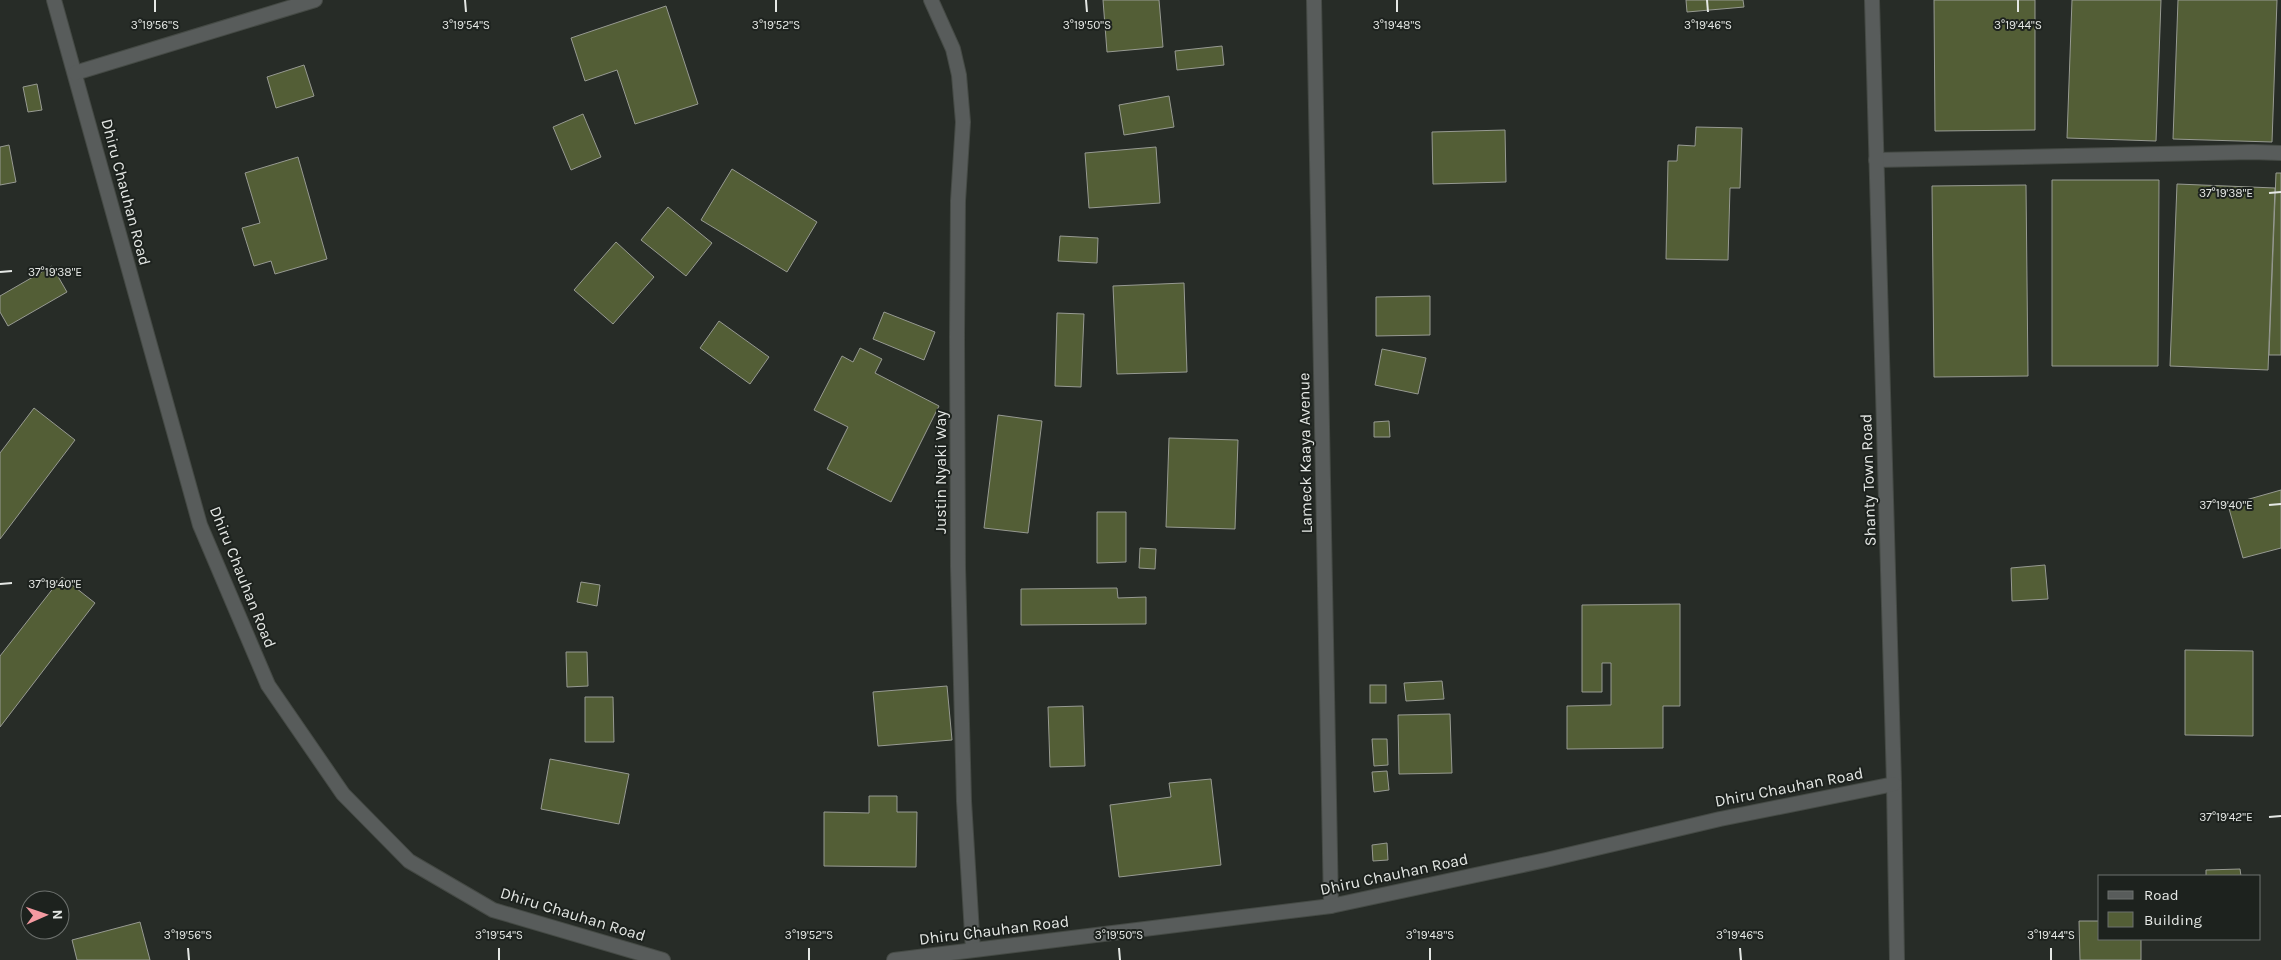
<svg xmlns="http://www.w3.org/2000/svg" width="2281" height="960" viewBox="0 0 2281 960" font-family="Karla,sans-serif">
  <rect width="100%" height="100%" fill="#272c27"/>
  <g fill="#535e36" stroke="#979a92">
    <polygon points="1103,0 1159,0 1163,47 1107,52"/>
    <polygon points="1686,0 1743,0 1744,7 1687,12"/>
    <polygon points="1934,0 2035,0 2035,130 1935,131"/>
    <polygon points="2072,0 2161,0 2156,141 2067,138"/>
    <polygon points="2178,0 2277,0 2272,142 2173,139"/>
    <polygon points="666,6 698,104 635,124 617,70 585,81 571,38"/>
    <polygon points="1222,46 1224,65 1177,70 1175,51"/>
    <polygon points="304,65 314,96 276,108 267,77"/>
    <polygon points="37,84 42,110 28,112 23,87"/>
    <polygon points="1169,96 1174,127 1124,135 1119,105"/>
    <polygon points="583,114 601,157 571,170 553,127"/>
    <polygon points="1696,127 1742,128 1740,188 1730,188 1728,260 1666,259 1668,161 1677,161 1678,145 1695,146"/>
    <polygon points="1505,130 1506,182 1433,184 1432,132"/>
    <polygon points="9,145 16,182 0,185 0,147"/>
    <polygon points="1156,147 1160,203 1089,208 1085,153"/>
    <polygon points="298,157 327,259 275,274 271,261 254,266 242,228 260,223 245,173"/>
    <polygon points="732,169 817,222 787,272 701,220"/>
    <polygon points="2276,173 2281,173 2281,355 2269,355"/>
    <polygon points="2052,180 2159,180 2158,366 2052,366"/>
    <polygon points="2177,184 2275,188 2268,370 2170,366"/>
    <polygon points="2026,185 2028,376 1934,377 1932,186"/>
    <polygon points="668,207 712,243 686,276 641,240"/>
    <polygon points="1060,236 1098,238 1097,263 1058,261"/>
    <polygon points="616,242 654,277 613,324 574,290"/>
    <polygon points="52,266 67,292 8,326 0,312 0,296"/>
    <polygon points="1184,283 1187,372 1117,374 1113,286"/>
    <polygon points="1430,296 1430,335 1376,336 1376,297"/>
    <polygon points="884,312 935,332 924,360 873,339"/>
    <polygon points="1057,313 1084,314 1081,387 1055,386"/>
    <polygon points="719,321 769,357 750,384 700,348"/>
    <polygon points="860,348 882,359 875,373 939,406 891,502 827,469 848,427 814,410 842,356 853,362"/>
    <polygon points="1382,349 1426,358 1418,394 1375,385"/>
    <polygon points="34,408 75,440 0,539 0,453"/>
    <polygon points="998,415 1042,421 1028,533 984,528"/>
    <polygon points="1389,421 1390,437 1374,437 1374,422"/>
    <polygon points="1169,438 1238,440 1235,529 1166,527"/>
    <polygon points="2281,490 2281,548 2243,558 2228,505"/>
    <polygon points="1097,512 1126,512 1126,562 1097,563"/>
    <polygon points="1140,548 1156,549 1155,569 1139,568"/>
    <polygon points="2045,565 2048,599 2012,601 2011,568"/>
    <polygon points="62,577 95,603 0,727 0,656"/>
    <polygon points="581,582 600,585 597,606 577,602"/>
    <polygon points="1117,588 1118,598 1146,597 1146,624 1021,625 1021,589"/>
    <polygon points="1680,604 1680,706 1663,706 1663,748 1567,749 1567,706 1611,705 1611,663 1602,663 1602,692 1582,692 1582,605"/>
    <polygon points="2185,650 2253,651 2253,736 2185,735"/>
    <polygon points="566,652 587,652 588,686 567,687"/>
    <polygon points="1442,681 1444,699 1406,701 1404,683"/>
    <rect x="1370" y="685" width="16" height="18"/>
    <polygon points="947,686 952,740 878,746 873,692"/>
    <polygon points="585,697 613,697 614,742 585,742"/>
    <polygon points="1083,706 1085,766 1050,767 1048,707"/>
    <polygon points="1450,714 1452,773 1399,774 1398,715"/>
    <polygon points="1372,739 1387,739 1388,765 1374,766"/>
    <polygon points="550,759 629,774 619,824 541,809"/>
    <polygon points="1387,771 1389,790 1374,792 1372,772"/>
    <polygon points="1211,779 1221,865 1119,877 1110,805 1171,797 1169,783"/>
    <polygon points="869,796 897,796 897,812 917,812 916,867 824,866 824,812 869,813"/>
    <polygon points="1387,843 1388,860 1373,861 1372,845"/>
    <polygon points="2240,869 2241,876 2206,876 2206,870"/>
    <polygon points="2079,921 2100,921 2100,939 2141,939 2141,960 2080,960"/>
    <polygon points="140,922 150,960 77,960 72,940"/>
  </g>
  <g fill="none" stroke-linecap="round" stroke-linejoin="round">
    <g stroke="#454a45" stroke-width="16">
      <polyline id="service" points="1876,160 2252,152 2281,153"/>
    </g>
    <g stroke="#454a45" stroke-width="16">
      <g id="minor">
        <polyline points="54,0 200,525 268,685 343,794 409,861 493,910 663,960"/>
        <polyline points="931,0 953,49 959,75 963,122 958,201 957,337 958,567 964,801 973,950"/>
        <polyline points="1314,0 1331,906"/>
        <polyline points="1872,0 1894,784 1897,960"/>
        <polyline points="75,73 315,0"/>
        <polyline points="894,960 1331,906 1546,860 1720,819 1894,784"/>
      </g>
    </g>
    <use href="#service" stroke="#585c5b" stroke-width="14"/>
    <use href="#minor" stroke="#585c5b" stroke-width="14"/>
  </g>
  <path fill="none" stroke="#e5e8e5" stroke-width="2" d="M155,0v12M465,0l1,12M776,0v12M1086,0l1,12M1397,0v12M1707,0l1,12M2018,0v12M2269,193l12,-1M0,272l12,-1M2269,505l12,-1M0,584l12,-1M2269,817l12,-1M188,948l1,12M499,948v12M809,948v12M1119,948l1,12M1430,948v12M1740,948l1,12M2051,948v12"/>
  <g text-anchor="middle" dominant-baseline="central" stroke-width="4" stroke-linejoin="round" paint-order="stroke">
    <g font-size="16" fill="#e5e8e5" stroke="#1d221e">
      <text transform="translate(126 192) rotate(75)">Dhiru Chauhan Road</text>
      <text transform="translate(1305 453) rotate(-91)">Lameck Kaaya Avenue</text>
      <text transform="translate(940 472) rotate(-90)">Justin Nyaki Way</text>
      <text transform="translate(1868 480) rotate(-92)">Shanty Town Road</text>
      <text transform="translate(243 577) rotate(68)">Dhiru Chauhan Road</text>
      <text transform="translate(1789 787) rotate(-11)">Dhiru Chauhan Road</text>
      <text transform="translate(1394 874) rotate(-12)">Dhiru Chauhan Road</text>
      <text transform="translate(573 914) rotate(17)">Dhiru Chauhan Road</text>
      <text transform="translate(994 930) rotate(-7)">Dhiru Chauhan Road</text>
    </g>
  </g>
  <g font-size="12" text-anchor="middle" fill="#e5e8e5" stroke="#1d221e" stroke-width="4" stroke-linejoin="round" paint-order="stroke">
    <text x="155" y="29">3°19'56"S</text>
    <text x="466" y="29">3°19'54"S</text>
    <text x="776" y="29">3°19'52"S</text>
    <text x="1087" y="29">3°19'50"S</text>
    <text x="1397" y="29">3°19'48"S</text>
    <text x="1708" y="29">3°19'46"S</text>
    <text x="2018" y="29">3°19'44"S</text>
    <text x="2226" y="197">37°19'38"E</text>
    <text x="55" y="276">37°19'38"E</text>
    <text x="2226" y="509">37°19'40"E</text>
    <text x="55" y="588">37°19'40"E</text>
    <text x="2226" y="821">37°19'42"E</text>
    <text x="188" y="939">3°19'56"S</text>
    <text x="499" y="939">3°19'54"S</text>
    <text x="809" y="939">3°19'52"S</text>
    <text x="1119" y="939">3°19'50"S</text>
    <text x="1430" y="939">3°19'48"S</text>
    <text x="1740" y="939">3°19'46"S</text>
    <text x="2051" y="939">3°19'44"S</text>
  </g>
  <rect x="2098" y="875" width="162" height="65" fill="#1d221e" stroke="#6d716e"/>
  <rect x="2108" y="891" width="25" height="8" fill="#585c5b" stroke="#6d716e"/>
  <text x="2144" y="900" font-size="15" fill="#e5e8e5">Road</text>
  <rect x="2108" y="912" width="25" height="15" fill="#535e36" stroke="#6d716e"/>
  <text x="2144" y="925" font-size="15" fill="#e5e8e5">Building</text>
  <g transform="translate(45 915) rotate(88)"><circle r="24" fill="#1d221e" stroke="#6d716e"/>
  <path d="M0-4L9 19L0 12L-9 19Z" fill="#f49aa1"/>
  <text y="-8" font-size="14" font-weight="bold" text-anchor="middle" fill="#e5e8e5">N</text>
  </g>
</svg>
